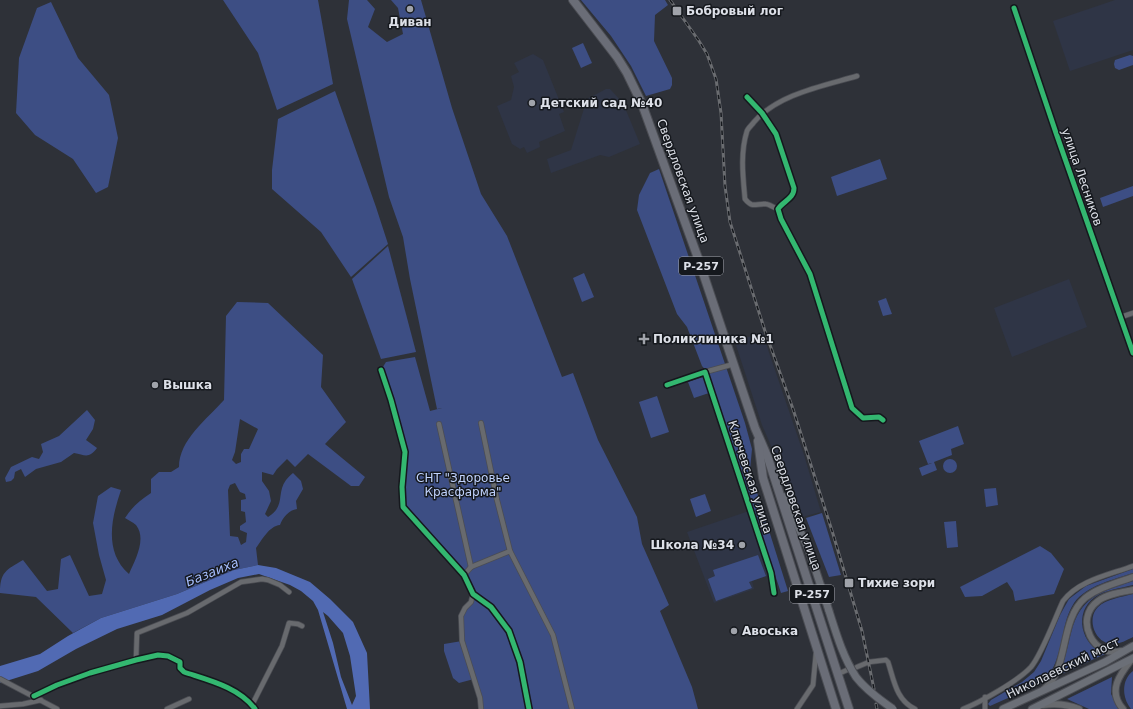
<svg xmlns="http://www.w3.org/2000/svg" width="1133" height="709" viewBox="0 0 1133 709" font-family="'DejaVu Sans',sans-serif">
  <rect width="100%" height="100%" fill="#2e3138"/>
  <g fill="#2f3546">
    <polygon points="1115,0 1133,0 1133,50 1070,71 1053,21"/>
    <polygon points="533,54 543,60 564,112 559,114 565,131 539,142 540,147 527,153 524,147 520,149 512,144 497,106 511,100 514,87 511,76 519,72 514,63"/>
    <polygon points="606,89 610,89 623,103 640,144 609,157 600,155 551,173 547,159 571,150 587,99"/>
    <polygon points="1069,279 1087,327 1012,357 994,308"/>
    <polygon points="762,332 804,455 821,512 802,517 762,425 735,342"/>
    <polygon points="749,511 770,575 752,581 754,589 714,603 687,532"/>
  </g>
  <g fill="#3d4e84" fill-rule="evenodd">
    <polygon points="223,0 318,0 333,84 277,110 258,53"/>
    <polygon points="349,0 367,0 375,9 368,27 387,42 403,34 398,8 391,0 421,0 452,108 481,194 507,236 562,377 573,373 598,440 637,517 642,544 669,605 660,611 692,687 698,709 481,709 474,679 459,683 453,678 444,651 444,644 462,641 461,616 471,602 473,593 464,575 403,507 405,452 381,370 386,362 415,357 430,411 442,408 437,409 410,279 403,237 389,197 347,19"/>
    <polygon points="581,0 665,0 668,5 655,15 654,41 672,78 672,85 670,89 646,96 631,66 611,36"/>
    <polygon points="51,2 78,58 109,95 118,138 108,187 96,193 73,159 35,135 16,113 19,58 37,8"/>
    <polygon points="583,43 592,63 581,68 572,48"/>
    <polygon points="1130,55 1133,56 1133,65 1119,70 1115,68 1114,64 1115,60"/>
    <polygon points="335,91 376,207 388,244 351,277 321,232 272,189 272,170 278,119"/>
    <polygon points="880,159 887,179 837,196 831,177"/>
    <polygon points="659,169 745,423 752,449 750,470 788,591 781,593 709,374 702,366 687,327 677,314 637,210 639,195 650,173"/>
    <polygon points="1133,186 1133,196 1103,207 1100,198"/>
    <polygon points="388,246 416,352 381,359 352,279"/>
    <polygon points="584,273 594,297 582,302 573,278"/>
    <polygon points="886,298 892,314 883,316 878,301"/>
    <path d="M237,302l31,1 55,52 -2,32 25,35 -21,22 40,33 -6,9h-8l-43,-32 -13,13 -8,-8 -10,10 -4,6 -11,-3v9l7,10 2,10 -6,13 3,3c18,-11 8,-23 18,-37 2,-2 4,-5 7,-7l8,8 2,8 -7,12 1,8c-8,1 -14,8 -17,16 -11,1 -18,15 -24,23l2,17 -24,5 -57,24 -76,24 -28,15 -37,-36 -36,-4c0,-21 6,-23 23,-33l24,31 11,-2 3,-30 9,-4 19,41 13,-2 4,-14 -7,-25 -6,-32 5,-27 13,-9 10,3c-10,29 -17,62 8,84 6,-14 18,-35 7,-49 -3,-3 -8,-5 -11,-7 7,-11 15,-18 26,-25v-14l8,-7h12l8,-5c0,-27 28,-48 45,-67l2,-84zM240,419l18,10 -9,20h-5l-3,5v8l-5,2 -4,-4 3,-8zM235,483l5,9 5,2 1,5 -5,1v11l4,1 1,10 -6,4v4l7,3 -1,9 -5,3 -3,-8 -8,-1 -2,-46 2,-5z"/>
    <polygon points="703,377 709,393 694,398 688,382"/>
    <polygon points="657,396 669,432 651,438 639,402"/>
    <path d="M87,410l8,10 -2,9 -7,11 11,8c-8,11 -12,7 -23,5l-13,9 -25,7 -11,8 -4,-8 -6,3 -1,6 -3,3 -5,1 -1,-4 6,-11 21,-10 7,2 4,-7 -2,-8 18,-8z"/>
    <polygon points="958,426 964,444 951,449 952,455 934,462 937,470 922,476 919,468 932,463 928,464 919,441"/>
    <circle cx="950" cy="466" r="7"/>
    <polygon points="996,488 998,505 986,507 984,489"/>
    <polygon points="705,494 711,511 696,517 690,499"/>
    <polygon points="822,513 841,575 829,577 806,518"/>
    <polygon points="956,521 958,547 947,548 944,522"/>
    <polygon points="1040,546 1051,553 1064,569 1054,594 1015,601 1013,591 1007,582 982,596 965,597 960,587"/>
    <polygon points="758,555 766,576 749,582 752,588 716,601 708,579 715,576 713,570"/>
    <path d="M1133,569v4c-20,7 -46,12 -59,30 -8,12 -10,27 -13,41 -3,11 -6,24 -14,33 -3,4 -8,8 -13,9 -14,3 -19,-6 -26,12l-18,8 -2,-2 3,-4 31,-18 12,-10 7,-11 19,-46 9,-16 17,-13z"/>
    <path d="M1133,581v4c-12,3 -28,5 -38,12 -22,15 -14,49 10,57l-46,21c6,-14 8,-27 12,-42 9,-36 29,-41 62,-52z"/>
    <path d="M1133,594v43c-6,3 -13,7 -20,7 -18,0 -27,-25 -15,-37 8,-8 24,-10 35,-13z"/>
    <path d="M1133,671v38h-2c-9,-11 -10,-29 2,-38z"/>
    <polygon points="1112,677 1111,694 1119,709 1089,709 1067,699"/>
  </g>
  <path fill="#516ab3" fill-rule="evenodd" d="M258,565l18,3 34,14 20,17 23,23 14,31 3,56h-23l-29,-99 -5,-9 -12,-10 -11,-6 -31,-11 -21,4 -28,12 -48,25 -45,14 -41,20 -38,22 -38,12v-17l40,-12 28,-18 33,-18 76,-24 57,-24zM323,612l5,4 15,17 7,23 6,40 -4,9 -11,-28 -8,-34z"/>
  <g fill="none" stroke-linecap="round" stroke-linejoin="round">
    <g stroke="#4b4d53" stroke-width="6">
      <g id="street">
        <polyline points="1014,8 1056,133 1133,353"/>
        <path d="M747,97l15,16 14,21 18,54c0,11 -11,13 -16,21l3,10 29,55 42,134 11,10 16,-1 4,3"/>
        <path d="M778,209c-4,-1 -9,-5 -12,-5 -10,-1 -13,5 -21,-5 -2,-22 -5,-46 2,-68 1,-3 5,-6 7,-9 24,-28 69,-36 103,-46"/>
        <polyline points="1121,317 1133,313"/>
        <polyline points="381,370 391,400 405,452 402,487 403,507 464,575 473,594 491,607 509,631 520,662 529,709"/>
        <polyline points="705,372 734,364"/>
        <polyline points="667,385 705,372 771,573 774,593"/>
        <polyline points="481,423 497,500 510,551 553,635 572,709"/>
        <polyline points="439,424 471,567"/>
        <polyline points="464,575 471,567 510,551"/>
        <polyline points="473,594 471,602 465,608 461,616 462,641 480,698 481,709"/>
        <polyline points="136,660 137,633 187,613 241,582 262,579 268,580 280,585 289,592"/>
        <path d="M857,667l12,-5 17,-2 2,2c6,18 8,38 27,47"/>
        <polyline points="838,674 847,670"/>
        <polyline points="0,679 57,709"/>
        <path d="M34,696l23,-11 33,-12 46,-13 22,-5 10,1 12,6v6l4,4c24,8 55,15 71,37"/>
        <polyline points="985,697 985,709"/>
        <polyline points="252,705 282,646 289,623 298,624 302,626"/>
        <polyline points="0,706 23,704 41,700"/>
        <polyline points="167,709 189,699"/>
        <polyline points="797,709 813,685 816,653"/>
        <path d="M963,709c18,-7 55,-28 68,-42 11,-13 24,-49 32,-66 16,-21 46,-26 70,-35"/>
      </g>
    </g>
    <g stroke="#4b4d53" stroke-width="8">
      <g id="secondary">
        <path d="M1121,651c-27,8 -48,-32 -23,-50 9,-7 24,-9 35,-11"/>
        <path d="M1044,689c25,-18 15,-69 41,-91 14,-11 32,-15 48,-21"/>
        <path d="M1043,705c14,-2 24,-1 36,4"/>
        <path d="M1123,709c-16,-18 -3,-35 9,-50"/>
      </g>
    </g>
    <g stroke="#4b4d53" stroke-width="9">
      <g id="primary">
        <polyline points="784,497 809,550 829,611"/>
        <polyline points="1003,709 1105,662 1133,646"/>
        <polyline points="1032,709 1133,658"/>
      </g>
    </g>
    <g stroke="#4b4d53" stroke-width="10">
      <g id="highway">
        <polyline points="573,0 617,57 627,73 642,104 698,258 755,428 768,458 849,709"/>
        <polyline points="758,441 763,478 836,709"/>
      </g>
    </g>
    <use href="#street" stroke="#686a6e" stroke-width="4.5"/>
    <use href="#secondary" stroke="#686a6e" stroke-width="6"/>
    <use href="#primary" stroke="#6b6f77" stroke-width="7"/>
    <use href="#highway" stroke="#6a6d77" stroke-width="8"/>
    <g stroke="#6a6c70" stroke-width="3">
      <g id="rail">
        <polyline points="670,0 699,41 707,54 716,79 721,113 725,186 730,222 765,331 793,409 833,534 862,631 874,689"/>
        <polyline points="876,704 877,709"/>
      </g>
    </g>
    <use href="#rail" stroke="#15181d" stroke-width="1.5" stroke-dasharray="4.5" stroke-linecap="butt"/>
    <g stroke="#4b4d53" stroke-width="9" stroke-linecap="butt">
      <path id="primary-bridge" d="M829,611c7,22 14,46 27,66 10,13 24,23 37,32"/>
    </g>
    <use href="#primary-bridge" stroke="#6b6f77" stroke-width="7"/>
    <g stroke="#15181d" stroke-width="8">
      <g id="cycleway">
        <polyline points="1014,8 1056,133 1133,353"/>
        <path d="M747,97l15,16 14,21 18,54c0,11 -11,13 -16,21l3,10 29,55 42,134 11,10 16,-1 4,3"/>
        <polyline points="381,370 391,400 405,452 402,487 403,507 464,575 473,594 491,607 509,631 520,662 529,709"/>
        <polyline points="667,385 705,372 771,573 774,593"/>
        <path d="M34,696l23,-11 33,-12 46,-13 22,-5 10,1 12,6v6l4,4c24,8 55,15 71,37"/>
      </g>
    </g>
    <use href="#cycleway" stroke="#33b770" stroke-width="5"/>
  </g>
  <g fill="#a0a3aa" stroke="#15181d" stroke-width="1.5">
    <circle cx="410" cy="9" r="4"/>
    <rect x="672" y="6" width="10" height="10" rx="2"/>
    <circle cx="532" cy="103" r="4"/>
    <path d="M642 333h4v4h4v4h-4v4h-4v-4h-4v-4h4z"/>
    <circle cx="155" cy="385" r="4"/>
    <circle cx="742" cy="545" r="4"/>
    <rect x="844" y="578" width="10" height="10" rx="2"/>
    <circle cx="734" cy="631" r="4"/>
  </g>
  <g text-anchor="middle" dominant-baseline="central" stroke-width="3" stroke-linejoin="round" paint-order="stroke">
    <g fill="#15181d" stroke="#a1a4ab" stroke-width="1">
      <rect x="679" y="257" width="44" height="18" rx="3"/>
      <rect x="790" y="585" width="44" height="18" rx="3"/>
    </g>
    <g font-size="11" font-weight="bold" fill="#dde0e8">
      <text x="701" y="266">Р-257</text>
      <text x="812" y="594">Р-257</text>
    </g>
    <g font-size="12" font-weight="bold" fill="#dde0e8" stroke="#15181d" text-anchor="start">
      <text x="686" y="11">Бобровый лог</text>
      <text x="410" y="22" text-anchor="middle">Диван</text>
      <text x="540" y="103">Детский сад №40</text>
      <text x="653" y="339">Поликлиника №1</text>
      <text x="163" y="385">Вышка</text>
      <text x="734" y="545" text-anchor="end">Школа №34</text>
      <text x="858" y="583">Тихие зори</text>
      <text x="742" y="631">Авоська</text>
    </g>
    <g font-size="12" fill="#dde0e8" stroke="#15181d">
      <text transform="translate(1082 177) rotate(71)">улица Лесников</text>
      <text transform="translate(683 181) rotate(70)">Свердловская улица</text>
      <text transform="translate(750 477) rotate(72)">Ключевская улица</text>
      <text transform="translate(796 508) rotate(71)">Свердловская улица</text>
      <text transform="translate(1063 668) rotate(-26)">Николаевский мост</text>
    </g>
    <g font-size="12" fill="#c1d3fe" stroke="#15181d">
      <text x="463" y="478">СНТ "Здоровье<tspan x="463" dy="14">Красфарма"</tspan></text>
    </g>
    <g font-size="13" font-style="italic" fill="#a4bcfb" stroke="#15181d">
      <text transform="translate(212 572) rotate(-22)">Базаиха</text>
    </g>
  </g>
</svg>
